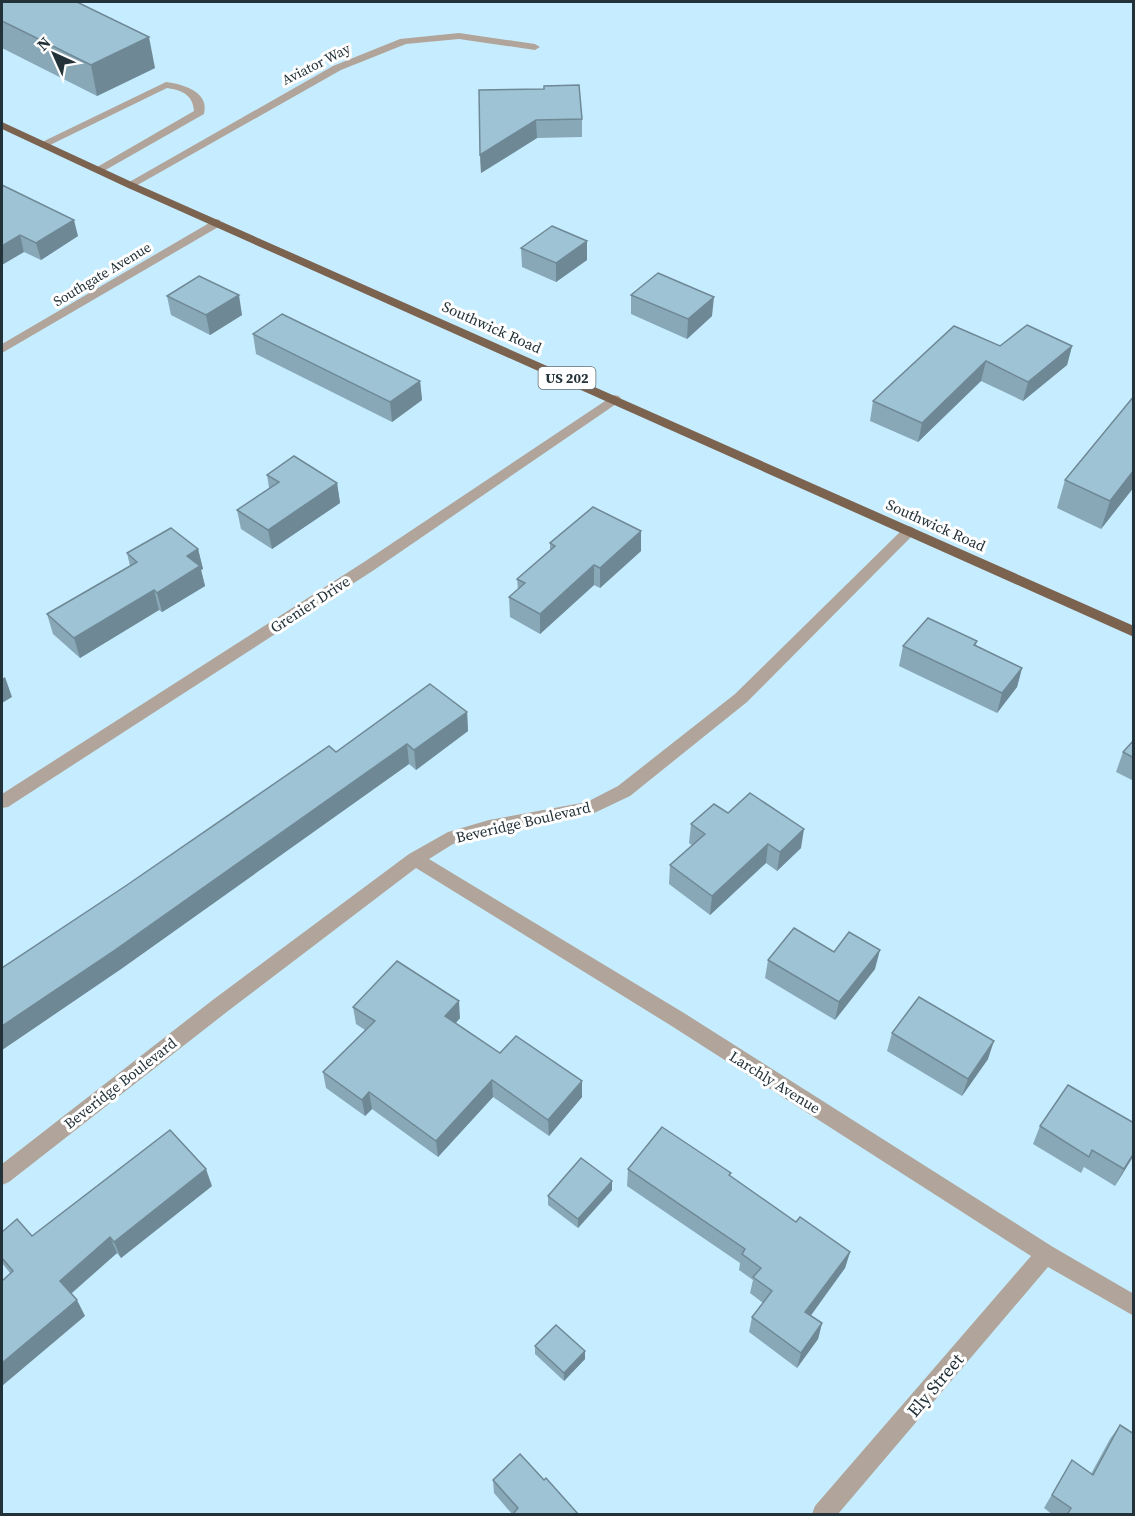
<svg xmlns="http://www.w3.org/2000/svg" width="1135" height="1516" viewBox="0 0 1135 1516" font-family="'Source Serif 4',serif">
  <rect width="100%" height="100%" fill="#c6edff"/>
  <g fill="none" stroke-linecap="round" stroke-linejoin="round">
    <path fill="#b1a49a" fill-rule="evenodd" d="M166,82c17,2 44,10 38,32l-102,58 -4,1 -6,-3 102,-59c-1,-16 -12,-21 -27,-23l-119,58h-8l-2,-2z"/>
    <g fill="#b1a49a" fill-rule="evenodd">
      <polygon points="459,33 535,44 540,47 535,50 459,39 406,44 341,70 134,187 130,189 124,185 333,66 400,39"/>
      <polygon points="216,219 220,220 220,226 2,353 2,344"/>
      <polygon points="614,395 619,396 621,399 619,402 374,570 8,807 2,808 2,794 364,562"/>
      <polygon points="909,526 914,528 916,531 914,534 747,702 630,796 590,815 489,834 453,844 429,859 684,1013 1053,1247 1134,1294 1134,1316 1048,1267 838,1514 812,1514 815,1506 1031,1256 670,1025 416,868 228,1011 9,1182 2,1185 2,1164 214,999 409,854 448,832 489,820 587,802 618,786 735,694 904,528"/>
    </g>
    <polygon fill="#7c6350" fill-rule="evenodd" points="2,122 134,183 1134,626 1134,637 126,187 2,129"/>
  </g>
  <g fill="#88a8b7">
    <polygon points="2,2 155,68 97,96 2,48"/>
    <polygon points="479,90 582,119 582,137 537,138 481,173"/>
    <polygon points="2,185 78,236 41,260 24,252"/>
    <polygon points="521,248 587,260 556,282 522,267"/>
    <polygon points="631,295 712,316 687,339 631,314"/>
    <polygon points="167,296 242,315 210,335 171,315"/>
    <polygon points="253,334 420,381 422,400 392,422 256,354"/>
    <polygon points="1000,346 1072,346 1067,365 1023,401 981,381 918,442 870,421 873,401"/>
    <polygon points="1134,396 1134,487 1101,529 1057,508 1065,480"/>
    <polygon points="267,475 337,483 340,503 272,549 241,529 237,510 269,488"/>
    <polygon points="550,543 641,551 600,588 594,585 540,634 510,617 509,597 518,590 517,579 550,550"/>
    <polygon points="198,549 203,569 201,570 205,586 162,612 159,610 80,658 53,634 47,614 130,566 127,553"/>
    <polygon points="977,641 976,645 1022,668 1017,687 997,713 899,666 903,646"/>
    <polygon points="467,712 468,731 416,770 409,764 121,969 2,1050 2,968 336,752"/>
    <polygon points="1134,740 1134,781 1116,772 1123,752"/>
    <polygon points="728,813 801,848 777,871 766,863 710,915 669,884 670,865 693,846 689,843 691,824"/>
    <polygon points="834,952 875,969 835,1020 765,978 768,960"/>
    <polygon points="353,1007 460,1018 456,1023 500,1053 582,1097 549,1136 493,1097 438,1157 372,1109 365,1116 326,1088 323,1072 365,1030 356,1024"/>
    <polygon points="892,1033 988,1059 962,1096 887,1051"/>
    <polygon points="1134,1123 1134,1155 1115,1186 1084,1167 1081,1173 1033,1144 1040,1126"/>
    <polygon points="628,1169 730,1176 796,1222 850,1252 845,1268 810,1315 822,1323 818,1339 797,1368 749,1332 752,1317 763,1303 750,1293 753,1280 739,1270 740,1263 627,1186"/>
    <polygon points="612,1181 612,1190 578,1228 548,1205 548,1196"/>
    <polygon points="212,1186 121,1258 117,1253 71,1294 85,1316 10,1273 2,1263 2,1232 32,1236"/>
    <polygon points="535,1346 585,1359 564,1381 535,1354"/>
    <polygon points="1120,1425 1134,1515 1053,1515 1044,1508 1072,1460 1091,1474 1110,1439"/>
    <polygon points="493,1480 544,1480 512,1514 494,1493"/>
  </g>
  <g fill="#6f8895">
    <polygon points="149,37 155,68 97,96 91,65"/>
    <polygon points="536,120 537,138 481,173 480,155"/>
    <polygon points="74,220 78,236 41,260 36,243"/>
    <polygon points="20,235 24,252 2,265 2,246"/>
    <polygon points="587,241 587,260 556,282 556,263"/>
    <polygon points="239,295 242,315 210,335 206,315"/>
    <polygon points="714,297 712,316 687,339 688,319"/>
    <polygon points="1072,346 1067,365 1023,401 1028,382"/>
    <polygon points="986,361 981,381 918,442 922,423"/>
    <polygon points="420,381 422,400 392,422 390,402"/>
    <polygon points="1134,470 1134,487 1101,529 1110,501"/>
    <polygon points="337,483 340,503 272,549 268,530"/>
    <polygon points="641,531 641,551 600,588 600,568"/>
    <polygon points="198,549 203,569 201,570 205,586 162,612 157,593 187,556"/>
    <polygon points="594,565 594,585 540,634 540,614"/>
    <polygon points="154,590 159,610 80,658 74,638"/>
    <polygon points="1022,668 1017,687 997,713 1002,693"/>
    <polygon points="5,677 12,697 2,703 2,679"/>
    <polygon points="467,712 468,731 416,770 414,750"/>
    <polygon points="407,744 409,764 121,969 2,1050 2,1026"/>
    <polygon points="804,829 801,848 777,871 780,852"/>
    <polygon points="768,844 766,863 710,915 712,896"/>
    <polygon points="880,950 875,969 835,1020 839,1002"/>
    <polygon points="459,1001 460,1018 447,1033 445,1016"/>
    <polygon points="994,1041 988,1059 962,1096 968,1079"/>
    <polygon points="492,1080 493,1097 438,1157 436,1141"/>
    <polygon points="582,1081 582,1097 549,1136 548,1120"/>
    <polygon points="369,1092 372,1109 365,1116 362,1100"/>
    <polygon points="1134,1153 1134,1155 1115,1186 1124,1169"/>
    <polygon points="206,1169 212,1186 121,1258 114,1242"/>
    <polygon points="612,1181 612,1190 578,1228 578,1219"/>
    <polygon points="110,1237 117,1253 68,1296 60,1281"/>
    <polygon points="850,1252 845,1268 802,1328 805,1312"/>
    <polygon points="77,1300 85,1316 2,1386 2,1363"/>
    <polygon points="822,1323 818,1339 797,1368 801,1353"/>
    <polygon points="585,1351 585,1359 564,1381 564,1373"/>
  </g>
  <g fill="#9ec3d5" stroke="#6f8895" stroke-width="1.5">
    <polygon points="2,2 77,2 149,37 91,65 2,21"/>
    <polygon points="579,85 582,119 536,120 480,155 479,90 544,89 544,86"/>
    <polygon points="2,185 74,220 36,243 20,235 2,246"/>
    <polygon points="552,226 587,241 556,263 521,248"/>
    <polygon points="658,273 714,297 688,319 631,295"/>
    <polygon points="199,276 239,295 206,315 167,296"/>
    <polygon points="282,314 420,381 390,402 253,334"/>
    <polygon points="1027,325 1072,346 1028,382 986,361 922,423 873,401 954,326 1000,346"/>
    <polygon points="1134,396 1134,470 1110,501 1065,480"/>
    <polygon points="294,456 337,483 268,530 237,510 279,482 267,475"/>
    <polygon points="593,507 641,531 600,568 594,565 540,614 509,597 525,583 517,579 555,546 550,543"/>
    <polygon points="171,528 198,549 187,556 200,566 157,593 154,590 74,638 47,614 137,562 127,553"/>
    <polygon points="928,618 977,641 974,645 1022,668 1002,693 903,646"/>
    <polygon points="430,684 467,712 414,750 407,744 115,950 2,1026 2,968 127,885 329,746 336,752"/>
    <polygon points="1134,740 1134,758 1123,752"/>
    <polygon points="750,793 804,829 780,852 768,844 712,896 670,865 705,834 691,824 714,804 728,813"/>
    <polygon points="794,928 834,952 849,932 880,950 839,1002 768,960"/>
    <polygon points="397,961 459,1001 445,1016 500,1053 516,1036 582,1081 548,1120 492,1080 436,1141 369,1092 362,1100 323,1072 375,1021 353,1007"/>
    <polygon points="919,997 994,1041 968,1079 892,1033"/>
    <polygon points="1068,1085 1134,1123 1134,1153 1124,1169 1092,1150 1089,1157 1040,1126"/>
    <polygon points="662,1127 731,1173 729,1175 796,1222 800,1217 850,1252 805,1312 822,1323 801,1353 752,1317 772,1291 753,1277 761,1268 742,1254 745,1249 628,1169"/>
    <polygon points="170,1130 206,1169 114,1242 110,1237 60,1281 77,1300 2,1363 2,1281 13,1271 2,1258 2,1232 17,1219 32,1236"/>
    <polygon points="581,1158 612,1181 578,1219 548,1196"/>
    <polygon points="556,1325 585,1351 564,1373 535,1346"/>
    <polygon points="1120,1425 1134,1434 1134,1515 1067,1515 1071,1508 1052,1495 1072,1460 1093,1475"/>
    <polygon points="520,1454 544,1480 546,1478 579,1515 512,1515 518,1508 493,1480"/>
  </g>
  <g text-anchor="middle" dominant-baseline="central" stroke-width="6" stroke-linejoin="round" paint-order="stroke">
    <g font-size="14" fill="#233239" stroke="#fff">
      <text transform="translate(316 64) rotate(-27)">Aviator Way</text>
      <text transform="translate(102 274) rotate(-31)">Southgate Avenue</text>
    </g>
    <rect fill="#fff" stroke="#657074" stroke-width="1.5" x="538.5" y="367" width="57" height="22" rx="4.5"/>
    <g font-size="14" font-weight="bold" fill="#233239">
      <text x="567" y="378">US 202</text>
    </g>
    <g font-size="15" fill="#233239" stroke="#fff">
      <text transform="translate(492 327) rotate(24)">Southwick Road</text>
      <text transform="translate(936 525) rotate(24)">Southwick Road</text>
      <text transform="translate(310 604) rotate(-33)">Grenier Drive</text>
      <text transform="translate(523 822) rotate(-13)">Beveridge Boulevard</text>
      <text transform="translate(775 1082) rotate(32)">Larchly Avenue</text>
      <text transform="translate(120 1083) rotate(-38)">Beveridge Boulevard</text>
    </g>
    <g font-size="18" fill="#233239" stroke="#fff">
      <text transform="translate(935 1385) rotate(-50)">Ely Street</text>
    </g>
  </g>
  <rect width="1135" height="1516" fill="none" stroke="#233239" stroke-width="6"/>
  <g transform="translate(54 54) rotate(315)" stroke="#ffffff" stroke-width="4.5" paint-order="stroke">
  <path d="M0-4.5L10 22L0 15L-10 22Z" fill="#233239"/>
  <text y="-9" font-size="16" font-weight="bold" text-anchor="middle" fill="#233239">N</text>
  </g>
</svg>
